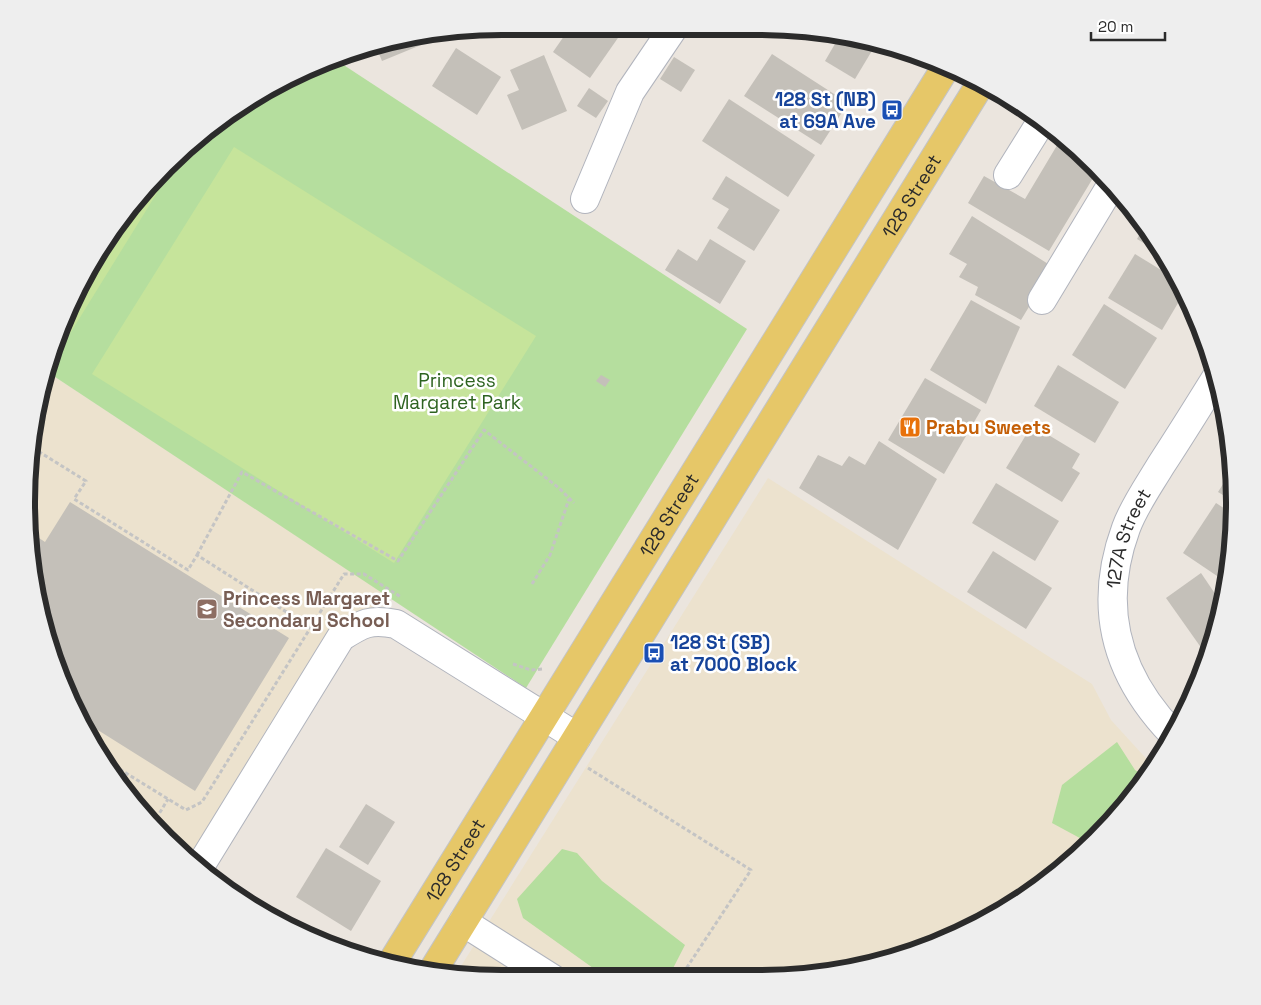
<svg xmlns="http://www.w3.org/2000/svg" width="1261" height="1005" viewBox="0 0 1261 1005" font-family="'Space Grotesk',sans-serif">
  <rect width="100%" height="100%" fill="#ebe5de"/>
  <g fill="#ece2ce">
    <polygon points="46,371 383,593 208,876 144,816 90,740 42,625 26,502 43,379"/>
    <polygon points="768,478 1092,684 1111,720 1153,766 1136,793 1072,861 996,915 911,954 790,978 502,979 456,974"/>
  </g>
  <g fill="#b5de9e">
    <polygon points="336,60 747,329 526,688 46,371 90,264 166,166 265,90"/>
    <polygon points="1117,742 1135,770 1146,777 1136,793 1089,843 1052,823 1062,785"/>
    <polygon points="562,849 577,853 602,881 685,945 668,978 607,978 523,918 517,899"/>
  </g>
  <g fill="#c6e49b">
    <polygon points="234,147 536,336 394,563 92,374"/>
    <polygon points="181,154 58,353 54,350 90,264 166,166"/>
  </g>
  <g fill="#c4c0b9">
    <polygon points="571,26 609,27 620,35 590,78 553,52"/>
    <polygon points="418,37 421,45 382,61 375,44"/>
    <polygon points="839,37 876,44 855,79 825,61"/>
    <polygon points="456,48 501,77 477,115 432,86"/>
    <polygon points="772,54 848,103 821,145 744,96"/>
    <polygon points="544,55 567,111 522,130 507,95 519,90 510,70"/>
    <polygon points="674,57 695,70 681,92 660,79"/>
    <polygon points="589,88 608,101 596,118 577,106"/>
    <polygon points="729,99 815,155 788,197 702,141"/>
    <polygon points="1062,137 1072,144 1096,173 1049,251 968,203 984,176 1025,199"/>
    <polygon points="726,176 780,210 754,251 717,228 729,209 712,199"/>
    <polygon points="972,216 1053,267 1021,320 975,295 978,287 959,277 967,264 949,254"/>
    <polygon points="1142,230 1162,254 1137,239"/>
    <polygon points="710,239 746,261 720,304 665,270 678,249 697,261"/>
    <polygon points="1135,254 1179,281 1184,293 1162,330 1108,298"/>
    <polygon points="971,300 1020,327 986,404 930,370"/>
    <polygon points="1104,304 1157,338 1125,389 1072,355"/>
    <polygon points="1058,365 1119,402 1095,443 1034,406"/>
    <polygon points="601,375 610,380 605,387 596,381"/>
    <polygon points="925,378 981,410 944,474 888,440"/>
    <polygon points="1032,425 1080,454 1072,468 1080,473 1062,502 1006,468"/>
    <polygon points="879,441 937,479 898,550 799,488 818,455 842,466 849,456 865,465"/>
    <polygon points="1232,470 1232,476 1233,501 1218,492"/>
    <polygon points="996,483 1059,521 1035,561 972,523"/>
    <polygon points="70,502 289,638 195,791 85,722 83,724 42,625 30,532 45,542"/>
    <polygon points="1216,503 1233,514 1234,534 1226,582 1183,553"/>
    <polygon points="993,551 1052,588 1026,629 967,592"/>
    <polygon points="1201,573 1222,604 1218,626 1207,656 1166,598"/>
    <polygon points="366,804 395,822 368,865 339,847"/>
    <polygon points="326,848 381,881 351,931 296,897"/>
  </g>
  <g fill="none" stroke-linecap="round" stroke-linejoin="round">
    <g stroke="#b1b4bd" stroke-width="30">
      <g id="minor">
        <polyline points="1008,175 1041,122"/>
        <polyline points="585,199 630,92 674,27"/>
        <polyline points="1042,300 1109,189"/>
        <path id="s1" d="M1173,734c-57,-59 -76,-127 -47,-206 8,-22 23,-43 35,-63 19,-29 37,-58 55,-87"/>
        <path d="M199,868l142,-231c22,-14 29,-18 55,-13l181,113"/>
        <polyline points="463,922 553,979"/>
      </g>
    </g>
    <g stroke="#c4c4c4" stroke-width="30">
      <g id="major">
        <path id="s2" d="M391,964l555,-897"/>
        <path id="s3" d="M432,972l549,-889"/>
      </g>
    </g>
    <g stroke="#c4c4c4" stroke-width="3" stroke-dasharray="4 2.5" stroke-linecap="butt">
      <polyline points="33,448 86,481 74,499 188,570 197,555 310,627"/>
      <polyline points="197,555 242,472 398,561 484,430 559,488 574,503"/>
      <polyline points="532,584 550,555 569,499"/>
      <polyline points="513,664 531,670 543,669"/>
      <polyline points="103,759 186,810 202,802 344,574 364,574 401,597"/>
      <polyline points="588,768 751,870 680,978"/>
      <polyline points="153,824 168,799"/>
    </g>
    <use href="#minor" stroke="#fff" stroke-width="28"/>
    <use href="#major" stroke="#e6c768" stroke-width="28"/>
  </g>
  <defs>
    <g id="bus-square" transform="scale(1.125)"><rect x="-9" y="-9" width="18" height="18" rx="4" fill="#1a4fb4" stroke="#fff"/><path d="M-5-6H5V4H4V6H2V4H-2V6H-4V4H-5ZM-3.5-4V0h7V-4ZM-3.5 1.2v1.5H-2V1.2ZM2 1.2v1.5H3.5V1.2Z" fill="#fff"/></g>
    <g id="restaurant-square" transform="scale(1.125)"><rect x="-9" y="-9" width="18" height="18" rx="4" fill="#e8710a" stroke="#fff"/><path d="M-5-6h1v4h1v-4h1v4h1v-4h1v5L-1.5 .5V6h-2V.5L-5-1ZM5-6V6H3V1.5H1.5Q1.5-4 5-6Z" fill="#fff"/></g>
    <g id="school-square" transform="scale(1.125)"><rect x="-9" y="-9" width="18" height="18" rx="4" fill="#8d6e63" stroke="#fff"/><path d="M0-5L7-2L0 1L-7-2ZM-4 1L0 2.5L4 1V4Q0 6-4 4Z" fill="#fff"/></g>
  </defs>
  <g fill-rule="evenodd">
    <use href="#bus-square" x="892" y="110"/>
    <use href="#restaurant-square" x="910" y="427"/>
    <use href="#school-square" x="207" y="609"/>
    <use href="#bus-square" x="654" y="653"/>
  </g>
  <g text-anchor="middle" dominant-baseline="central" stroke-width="5" stroke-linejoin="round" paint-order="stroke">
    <g font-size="19" font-weight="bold" fill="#164399" stroke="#fff" text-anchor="end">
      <text x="876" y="99">128 St (NB)<tspan x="876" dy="22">at 69A Ave</tspan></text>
      <text x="670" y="642" text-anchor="start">128 St (SB)<tspan x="670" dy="22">at 7000 Block</tspan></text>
    </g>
    <g font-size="19" fill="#2b2b2b" stroke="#fff">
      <text stroke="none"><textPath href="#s3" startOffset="912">128 Street</textPath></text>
      <text stroke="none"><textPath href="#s2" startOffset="528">128 Street</textPath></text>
      <text stroke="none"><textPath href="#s1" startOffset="215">127A Street</textPath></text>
      <text stroke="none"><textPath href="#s2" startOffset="122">128 Street</textPath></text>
    </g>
    <g font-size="19" fill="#2e6320" stroke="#fff">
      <text x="457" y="380">Princess<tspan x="457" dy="22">Margaret Park</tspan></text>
    </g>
    <g font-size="19" font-weight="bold" fill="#c56008" stroke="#fff" text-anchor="start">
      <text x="926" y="427">Prabu Sweets</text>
    </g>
    <g font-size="19" font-weight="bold" fill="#785e54" stroke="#fff" text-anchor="start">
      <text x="223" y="598">Princess Margaret<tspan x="223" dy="22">Secondary School</tspan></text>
    </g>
  </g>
  <path d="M0 0H1261V1005H0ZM502 35H759A467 467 0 0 1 1226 502V503A467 467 0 0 1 759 970H502A467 467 0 0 1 35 503V502A467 467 0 0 1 502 35Z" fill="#eee" fill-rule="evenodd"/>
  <path fill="none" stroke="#2b2b2b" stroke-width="6" d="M502 35H759A467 467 0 0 1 1226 502V503A467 467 0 0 1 759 970H502A467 467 0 0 1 35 503V502A467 467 0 0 1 502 35Z"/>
  <path d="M1091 32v8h74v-8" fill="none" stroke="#2b2b2b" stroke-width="2.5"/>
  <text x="1098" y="32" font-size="15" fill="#2b2b2b" stroke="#ffffff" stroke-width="4" paint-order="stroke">20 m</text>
</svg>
